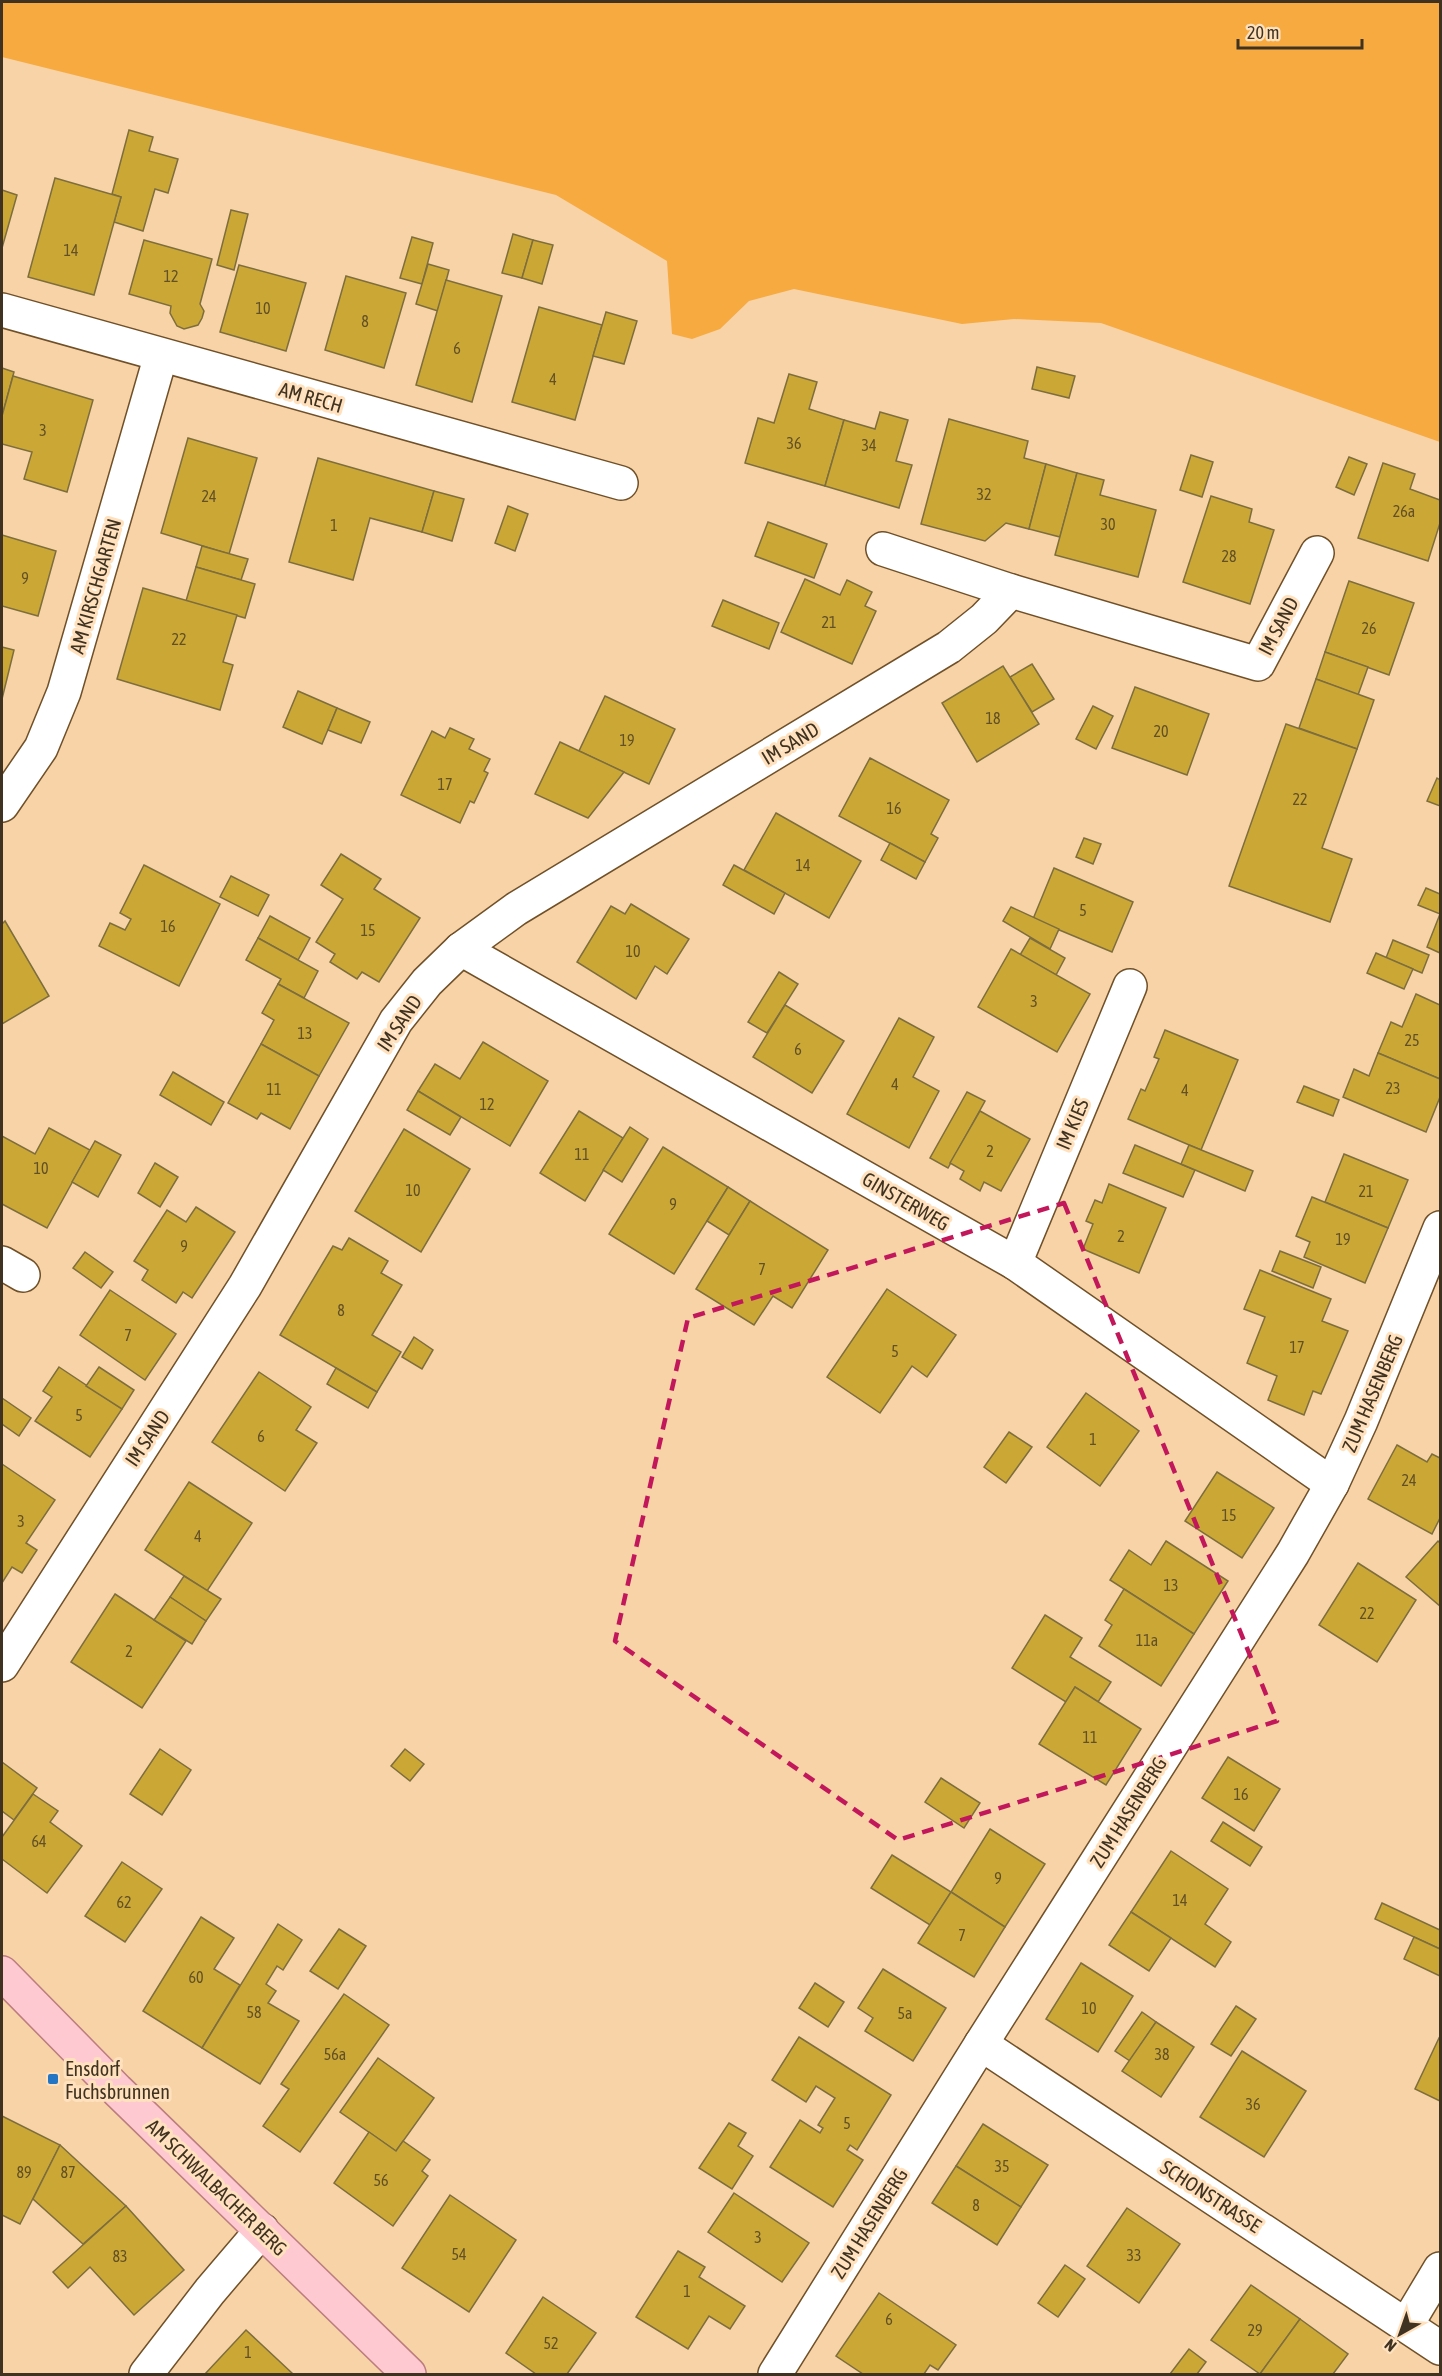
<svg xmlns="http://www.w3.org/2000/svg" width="1442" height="2376" viewBox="0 0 1442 2376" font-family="'Asap Condensed',sans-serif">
  <rect width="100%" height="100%" fill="#f7d3a7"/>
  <polygon fill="#f6aa40" points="2,2 1440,2 1440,442 1101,323 1014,319 962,324 794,289 749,301 720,329 692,339 672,334 667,261 556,195 2,57"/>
  <g fill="#cba836" stroke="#7e6d3d" stroke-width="1.5">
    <polygon points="129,130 153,137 149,151 178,159 168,193 155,189 143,231 114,222 121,197 112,194"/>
    <polygon points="55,178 121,197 94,295 28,277"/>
    <polygon points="2,190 17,195 2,248"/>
    <polygon points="231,210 248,214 234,270 217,265"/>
    <polygon points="513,234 533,240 522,278 502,273"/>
    <polygon points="412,237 433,243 422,284 400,278"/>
    <polygon points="144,240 212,259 200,304 204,311 202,318 198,325 184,329 177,326 170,313 171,306 129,294"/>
    <polygon points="533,240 553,245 542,284 522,278"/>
    <polygon points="428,264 449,270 438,311 416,304"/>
    <polygon points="239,265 306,283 286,351 220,332"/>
    <polygon points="346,276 406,293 384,368 325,350"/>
    <polygon points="446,280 502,296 472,402 416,385"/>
    <polygon points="539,307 602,325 575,420 512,402"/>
    <polygon points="606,312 637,321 624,364 593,356"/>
    <polygon points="1037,367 1075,376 1069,398 1032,389"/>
    <polygon points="2,368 14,372 2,416"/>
    <polygon points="789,374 817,382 809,409 844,420 825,486 745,463 758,418 774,423"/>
    <polygon points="13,376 93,400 67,492 24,479 32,452 2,444 2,416"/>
    <polygon points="880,412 908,420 896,461 912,465 899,508 825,486 844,420 875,429"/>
    <polygon points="949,419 1028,441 1024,458 1046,464 1029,529 1006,523 985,541 921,524"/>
    <polygon points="188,438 257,458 229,554 161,533"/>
    <polygon points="1191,455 1213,462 1202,497 1180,490"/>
    <polygon points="1349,457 1367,464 1354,495 1336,487"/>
    <polygon points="318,458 434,491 422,532 370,518 353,580 289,562"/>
    <polygon points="1383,463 1415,474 1410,489 1440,500 1440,523 1428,561 1358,538"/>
    <polygon points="1046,464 1077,473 1060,537 1029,529"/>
    <polygon points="1077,473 1104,480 1100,495 1156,510 1138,577 1055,555"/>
    <polygon points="434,491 464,499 452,541 422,532"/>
    <polygon points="1211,496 1252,509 1249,522 1274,530 1250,604 1183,582"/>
    <polygon points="508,506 528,514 515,551 495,543"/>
    <polygon points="768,522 827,544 814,578 755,556"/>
    <polygon points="2,535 56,551 38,616 2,606"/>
    <polygon points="202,546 248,559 241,580 196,567"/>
    <polygon points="196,567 255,584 245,618 186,601"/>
    <polygon points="805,579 840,595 847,580 872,592 865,606 876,611 852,664 781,632"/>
    <polygon points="1349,581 1414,603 1389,675 1325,652"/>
    <polygon points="143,588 237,615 223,662 233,665 220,710 117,679"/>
    <polygon points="723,600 779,623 769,649 712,626"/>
    <polygon points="2,647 14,650 2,699"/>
    <polygon points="1325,652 1368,667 1358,695 1316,679"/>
    <polygon points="1032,664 1054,699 1032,712 1010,677"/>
    <polygon points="1003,666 1039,724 977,762 942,703"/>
    <polygon points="1316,679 1374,700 1357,749 1299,728"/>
    <polygon points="1135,687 1209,714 1187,775 1112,748"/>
    <polygon points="298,691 337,708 322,744 283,727"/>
    <polygon points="605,696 675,729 649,784 579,751"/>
    <polygon points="1093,706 1113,716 1096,749 1076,739"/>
    <polygon points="337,708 370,722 361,743 328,730"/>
    <polygon points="1286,724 1357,749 1322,848 1352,859 1330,922 1229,886"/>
    <polygon points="450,728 474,739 469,749 490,759 484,771 488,773 474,803 470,801 460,823 401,795 432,731 445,738"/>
    <polygon points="560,742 624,772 588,818 535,794"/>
    <polygon points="870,758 949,800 931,834 938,838 925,862 839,816"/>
    <polygon points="1437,778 1440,780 1440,806 1427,801"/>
    <polygon points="776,813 861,861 829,918 744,870"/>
    <polygon points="1084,838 1101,844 1093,864 1076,857"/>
    <polygon points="890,843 925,862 916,879 881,860"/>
    <polygon points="341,854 381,879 374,889 420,918 379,982 362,972 357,979 330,962 335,954 316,942 343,899 321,885"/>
    <polygon points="144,865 220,904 179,986 99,946 110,923 125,930 131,919 120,913"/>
    <polygon points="734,865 785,893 774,914 723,885"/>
    <polygon points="1054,868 1133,902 1112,952 1033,919"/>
    <polygon points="231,876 269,895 258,916 220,897"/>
    <polygon points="1426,888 1440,894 1440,914 1418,905"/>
    <polygon points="631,904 689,939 667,974 655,966 636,999 577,962 611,906 625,914"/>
    <polygon points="1011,907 1059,929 1050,949 1003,921"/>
    <polygon points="1440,914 1440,953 1427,947"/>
    <polygon points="270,916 310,938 298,960 258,938"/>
    <polygon points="5,921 49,996 2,1024 2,924"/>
    <polygon points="258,938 318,971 304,998 278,984 281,979 246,960"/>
    <polygon points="1030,938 1065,958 1056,975 1020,955"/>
    <polygon points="1393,940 1429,955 1422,973 1386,958"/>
    <polygon points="1011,949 1090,994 1057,1052 978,1007"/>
    <polygon points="1376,953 1413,969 1404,989 1367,973"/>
    <polygon points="779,972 798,984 767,1033 748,1022"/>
    <polygon points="278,984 349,1023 319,1076 261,1044 274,1020 262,1013"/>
    <polygon points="1416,994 1440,1005 1440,1079 1378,1053 1391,1022 1402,1027"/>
    <polygon points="785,1005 844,1041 812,1093 753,1057"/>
    <polygon points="899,1018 934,1037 913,1077 939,1091 909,1148 847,1114"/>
    <polygon points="1165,1030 1238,1060 1201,1150 1128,1119 1141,1089 1145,1091 1159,1059 1154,1057"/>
    <polygon points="483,1042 548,1081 510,1146 418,1091 435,1064 460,1079"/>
    <polygon points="261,1044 319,1076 290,1129 261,1113 257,1119 228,1103"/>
    <polygon points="1378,1053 1440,1079 1440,1097 1426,1132 1343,1097 1354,1069 1369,1076"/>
    <polygon points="173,1072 224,1102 211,1125 160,1095"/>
    <polygon points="1304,1086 1339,1100 1333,1116 1297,1102"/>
    <polygon points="418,1091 461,1117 450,1135 407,1110"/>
    <polygon points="967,1092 985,1101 948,1168 930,1158"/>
    <polygon points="579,1111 623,1138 585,1201 540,1173"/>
    <polygon points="980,1111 1030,1139 1001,1191 984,1182 980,1191 960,1179 964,1171 950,1163"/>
    <polygon points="630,1127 648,1139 622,1182 603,1170"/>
    <polygon points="49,1128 90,1150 47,1228 2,1204 2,1136 35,1154"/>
    <polygon points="404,1129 470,1169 421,1252 355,1211"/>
    <polygon points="95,1141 121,1155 98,1197 72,1182"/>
    <polygon points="1135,1145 1195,1170 1183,1197 1123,1173"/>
    <polygon points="1189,1145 1253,1171 1245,1191 1181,1164"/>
    <polygon points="663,1147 728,1187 674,1274 609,1234"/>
    <polygon points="1344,1154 1408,1180 1388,1228 1325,1202"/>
    <polygon points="155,1163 178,1177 160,1207 138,1193"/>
    <polygon points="1109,1184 1166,1208 1139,1273 1083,1249 1093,1224 1086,1221 1095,1200 1102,1203"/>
    <polygon points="728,1187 750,1201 729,1235 707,1221"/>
    <polygon points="1312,1197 1388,1228 1365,1283 1304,1257 1310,1242 1296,1236"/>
    <polygon points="750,1201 828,1250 792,1308 773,1296 754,1325 696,1289"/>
    <polygon points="196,1207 235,1232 192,1298 183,1292 176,1303 142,1280 148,1270 134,1261 167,1210 186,1222"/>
    <polygon points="349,1238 388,1261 381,1273 402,1285 372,1335 401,1352 377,1392 280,1335 333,1246 342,1250"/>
    <polygon points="1280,1251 1321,1267 1313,1288 1272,1271"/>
    <polygon points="85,1252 113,1272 101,1288 73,1268"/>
    <polygon points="1260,1270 1331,1299 1322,1321 1348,1331 1321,1394 1313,1391 1304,1415 1268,1400 1277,1376 1247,1363 1265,1317 1244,1309"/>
    <polygon points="887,1289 956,1335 927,1377 912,1366 880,1413 827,1377"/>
    <polygon points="110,1290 176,1334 145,1380 80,1335"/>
    <polygon points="414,1337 433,1350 422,1369 402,1357"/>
    <polygon points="59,1367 122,1409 90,1457 35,1421 52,1397 43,1391"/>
    <polygon points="99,1367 134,1390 122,1409 86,1386"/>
    <polygon points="336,1368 377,1392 368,1408 327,1384"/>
    <polygon points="259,1372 311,1407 296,1430 317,1443 285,1491 212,1442"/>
    <polygon points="1086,1393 1139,1431 1100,1486 1047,1447"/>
    <polygon points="2,1398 31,1418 19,1436 2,1424"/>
    <polygon points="1009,1432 1032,1447 1006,1483 984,1467"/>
    <polygon points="1397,1445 1427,1462 1432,1454 1440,1458 1440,1518 1432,1534 1368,1499"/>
    <polygon points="2,1464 55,1500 26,1543 37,1550 22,1573 12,1567 2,1583"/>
    <polygon points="1217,1472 1274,1508 1242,1558 1185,1521"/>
    <polygon points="189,1482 252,1523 207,1591 145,1550"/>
    <polygon points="1166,1541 1228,1581 1194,1634 1110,1580 1129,1550 1151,1565"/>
    <polygon points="1438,1541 1440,1543 1440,1606 1406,1577"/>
    <polygon points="1358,1563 1416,1600 1377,1662 1319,1625"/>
    <polygon points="184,1576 221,1599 206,1621 170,1597"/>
    <polygon points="1124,1589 1194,1634 1161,1686 1099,1646 1112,1625 1105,1620"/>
    <polygon points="115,1594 186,1641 142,1708 71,1662"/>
    <polygon points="170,1597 206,1621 192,1644 154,1620"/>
    <polygon points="1045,1615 1082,1638 1070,1657 1111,1682 1098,1702 1075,1687 1066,1702 1012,1668"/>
    <polygon points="1075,1687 1141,1729 1106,1785 1039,1744"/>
    <polygon points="160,1749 191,1770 162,1815 130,1794"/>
    <polygon points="405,1749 424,1764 410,1781 391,1766"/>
    <polygon points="1228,1757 1280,1789 1254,1831 1202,1798"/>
    <polygon points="2,1762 37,1788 14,1820 2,1811"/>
    <polygon points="941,1778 980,1803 964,1828 925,1802"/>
    <polygon points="33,1794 58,1811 50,1822 82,1846 47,1893 2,1859 2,1837"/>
    <polygon points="1223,1822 1262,1847 1250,1866 1211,1841"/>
    <polygon points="990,1829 1045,1864 1005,1927 951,1892"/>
    <polygon points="1171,1851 1228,1889 1205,1924 1231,1942 1215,1967 1131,1912"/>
    <polygon points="892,1855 951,1892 930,1925 871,1888"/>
    <polygon points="122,1862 162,1889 125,1942 85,1916"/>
    <polygon points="951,1892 1005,1927 974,1977 918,1943"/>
    <polygon points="1382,1903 1440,1930 1440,1949 1375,1919"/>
    <polygon points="1131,1912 1171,1938 1149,1971 1109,1945"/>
    <polygon points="201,1917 234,1938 214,1969 240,1985 202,2048 143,2011"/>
    <polygon points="278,1924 302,1940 283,1970 277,1966 266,1984 276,1991 268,2003 299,2021 260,2084 202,2048"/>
    <polygon points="339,1929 366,1946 338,1989 310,1971"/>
    <polygon points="1414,1937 1440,1949 1440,1976 1404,1959"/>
    <polygon points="1081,1963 1133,1996 1098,2052 1046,2019"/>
    <polygon points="883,1969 946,2008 913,2061 865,2031 873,2018 858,2008"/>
    <polygon points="815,1983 844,2002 828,2027 799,2008"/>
    <polygon points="344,1994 389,2025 300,2152 263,2126 289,2089 281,2084"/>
    <polygon points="1236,2006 1256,2019 1231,2056 1211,2044"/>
    <polygon points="1142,2012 1156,2022 1130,2061 1115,2051"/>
    <polygon points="1156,2022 1194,2047 1161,2097 1122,2071"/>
    <polygon points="799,2037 891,2095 857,2150 850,2145 847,2150 863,2160 833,2207 770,2167 800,2120 820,2133 823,2128 818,2125 835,2098 816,2086 806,2102 772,2080"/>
    <polygon points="1439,2038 1440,2039 1440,2101 1415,2089"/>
    <polygon points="1242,2051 1306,2091 1264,2157 1200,2117"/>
    <polygon points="378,2058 434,2098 396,2151 340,2112"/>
    <polygon points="2,2116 60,2145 20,2224 2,2215"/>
    <polygon points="729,2123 746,2133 738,2146 753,2156 732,2189 699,2168"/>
    <polygon points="983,2124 1048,2165 1021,2207 956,2166"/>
    <polygon points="369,2132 396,2151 403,2141 430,2160 422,2171 428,2176 393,2226 334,2183"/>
    <polygon points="60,2145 126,2206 83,2244 33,2199"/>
    <polygon points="956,2166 1021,2207 997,2245 932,2203"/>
    <polygon points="734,2193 809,2243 782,2282 708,2232"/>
    <polygon points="450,2195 516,2240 469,2312 402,2268"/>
    <polygon points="126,2206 184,2270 134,2315 90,2267 68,2288 53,2272"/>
    <polygon points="1127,2208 1180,2244 1139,2303 1087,2266"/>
    <polygon points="678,2251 705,2267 699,2277 745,2306 730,2329 709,2316 688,2349 636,2317"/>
    <polygon points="1065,2265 1085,2279 1058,2317 1038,2303"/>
    <polygon points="1251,2285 1300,2319 1260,2374 1211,2340"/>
    <polygon points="879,2293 956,2345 938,2370 930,2365 924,2374 863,2374 836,2356"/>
    <polygon points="543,2297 596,2333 567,2374 536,2374 506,2353"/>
    <polygon points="1300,2319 1348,2354 1333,2374 1260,2374"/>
    <polygon points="246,2330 293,2374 205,2374"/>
    <polygon points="1189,2349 1206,2362 1197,2374 1170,2374"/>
  </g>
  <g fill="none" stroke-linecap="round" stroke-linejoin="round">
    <g stroke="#705028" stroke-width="36">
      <g id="minor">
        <polyline points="2,310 621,483"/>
        <polyline points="883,549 1011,591 1258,664 1317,553"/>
        <polyline points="2,805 41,748 64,692 161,355"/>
        <polyline points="461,949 1015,1263 1332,1484"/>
        <polyline points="2,1263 23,1275"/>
        <polyline points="1015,1263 1130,986"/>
        <polyline points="2,1665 245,1286 396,1021 427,982 461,949 516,909 949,647 984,619 1011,591"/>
        <polyline points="981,2044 1440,2348"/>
        <polyline points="1407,2324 1440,2269"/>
        <polyline points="146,2374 210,2291 262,2230"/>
        <polyline points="775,2374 981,2044 1293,1553 1332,1484 1361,1421 1440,1228"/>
      </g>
    </g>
    <g stroke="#bb7d7e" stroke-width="36">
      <polyline id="major" points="2,1973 117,2090 409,2374"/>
    </g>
    <use href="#minor" stroke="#fff" stroke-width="33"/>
    <use href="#major" stroke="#fec9d0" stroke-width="33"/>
  </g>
  <path fill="none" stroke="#c2185b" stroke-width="4.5" stroke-dasharray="12 8" stroke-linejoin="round" d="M1064,1203l213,518 -379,119 -283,-199 73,-323z"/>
  <rect fill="#2476c5" stroke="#ffe1be" stroke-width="2" x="47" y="2073" width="12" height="12" rx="3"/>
  <g text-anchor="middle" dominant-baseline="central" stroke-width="6" stroke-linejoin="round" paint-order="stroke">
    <g font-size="16" fill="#635026">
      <text x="71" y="250">14</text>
      <text x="171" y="276">12</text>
      <text x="263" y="308">10</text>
      <text x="365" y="321">8</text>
      <text x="457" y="348">6</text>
      <text x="553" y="379">4</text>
      <text x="43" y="430">3</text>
      <text x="794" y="443">36</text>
      <text x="869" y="445">34</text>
      <text x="984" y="494">32</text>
      <text x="209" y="496">24</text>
      <text x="1404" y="511">26a</text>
      <text x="1108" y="524">30</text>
      <text x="334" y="525">1</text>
      <text x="1229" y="556">28</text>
      <text x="25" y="578">9</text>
      <text x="829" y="622">21</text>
      <text x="1369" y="628">26</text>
      <text x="179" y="639">22</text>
      <text x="993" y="718">18</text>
      <text x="1161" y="731">20</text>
      <text x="627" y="740">19</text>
      <text x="445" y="784">17</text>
      <text x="1300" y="799">22</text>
      <text x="894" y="808">16</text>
      <text x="803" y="865">14</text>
      <text x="1083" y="910">5</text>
      <text x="168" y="926">16</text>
      <text x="368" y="930">15</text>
      <text x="633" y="951">10</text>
      <text x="1034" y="1001">3</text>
      <text x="305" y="1033">13</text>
      <text x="1412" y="1040">25</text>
      <text x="798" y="1049">6</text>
      <text x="895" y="1084">4</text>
      <text x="1393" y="1088">23</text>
      <text x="274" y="1089">11</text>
      <text x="1185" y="1090">4</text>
      <text x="487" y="1104">12</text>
      <text x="990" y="1151">2</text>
      <text x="582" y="1154">11</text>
      <text x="41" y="1168">10</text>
      <text x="413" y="1190">10</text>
      <text x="1366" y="1191">21</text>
      <text x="673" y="1204">9</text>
      <text x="1121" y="1236">2</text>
      <text x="1343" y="1239">19</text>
      <text x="184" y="1246">9</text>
      <text x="762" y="1269">7</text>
      <text x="341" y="1310">8</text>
      <text x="128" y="1335">7</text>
      <text x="1297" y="1347">17</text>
      <text x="895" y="1351">5</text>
      <text x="79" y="1415">5</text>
      <text x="261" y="1436">6</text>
      <text x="1093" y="1439">1</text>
      <text x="1409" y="1480">24</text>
      <text x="1229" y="1515">15</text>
      <text x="21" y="1521">3</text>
      <text x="198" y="1536">4</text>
      <text x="1171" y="1585">13</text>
      <text x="1367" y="1613">22</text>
      <text x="1147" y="1640">11a</text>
      <text x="129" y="1651">2</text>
      <text x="1090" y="1737">11</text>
      <text x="1241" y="1794">16</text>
      <text x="39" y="1841">64</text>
      <text x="998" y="1878">9</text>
      <text x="1180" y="1900">14</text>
      <text x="124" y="1902">62</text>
      <text x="962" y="1935">7</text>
      <text x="196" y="1977">60</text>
      <text x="1089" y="2008">10</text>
      <text x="254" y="2012">58</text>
      <text x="905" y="2013">5a</text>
      <text x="335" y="2054">56a</text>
      <text x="1162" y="2054">38</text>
      <text x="1253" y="2104">36</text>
      <text x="847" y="2123">5</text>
      <text x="1002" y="2166">35</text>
      <text x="24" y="2172">89</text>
      <text x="68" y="2172">87</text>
      <text x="381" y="2180">56</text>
      <text x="976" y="2205">8</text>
      <text x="758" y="2237">3</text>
      <text x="459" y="2254">54</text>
      <text x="1134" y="2255">33</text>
      <text x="120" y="2256">83</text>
      <text x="687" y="2291">1</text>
      <text x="889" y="2319">6</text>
      <text x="1255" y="2330">29</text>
      <text x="551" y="2343">52</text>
      <text x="248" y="2352">1</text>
    </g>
    <g font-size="20" fill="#403220" stroke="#ffe1be">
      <text transform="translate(311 397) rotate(16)">AM RECH</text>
      <text transform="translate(95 586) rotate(-74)">AM KIRSCHGARTEN</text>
      <text transform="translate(1278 626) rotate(-62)">IM SAND</text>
      <text transform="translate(790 743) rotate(-31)">IM SAND</text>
      <text transform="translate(399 1023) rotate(-56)">IM SAND</text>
      <text transform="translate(1072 1124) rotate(-67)">IM KIES</text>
      <text transform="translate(906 1201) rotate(30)">GINSTERWEG</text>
      <text transform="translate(1372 1393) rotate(-67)">ZUM HASENBERG</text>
      <text transform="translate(147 1438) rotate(-56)">IM SAND</text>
      <text transform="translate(1128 1812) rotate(-58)">ZUM HASENBERG</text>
      <text transform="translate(217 2187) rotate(44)">AM SCHWALBACHER BERG</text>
      <text transform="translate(1211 2196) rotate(33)">SCHONSTRASSE</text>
      <text transform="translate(869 2223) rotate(-58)">ZUM HASENBERG</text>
    </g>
    <g font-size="20" fill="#403220" stroke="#ffe1be" text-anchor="start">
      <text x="65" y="2068">Ensdorf<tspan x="65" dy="23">Fuchsbrunnen</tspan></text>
    </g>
  </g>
  <rect width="1442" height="2376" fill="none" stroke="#403220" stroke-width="6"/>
  <g transform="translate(1400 2334) rotate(220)" stroke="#ffe1be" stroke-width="4.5" paint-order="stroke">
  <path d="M0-4.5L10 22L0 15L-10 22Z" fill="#403220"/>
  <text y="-9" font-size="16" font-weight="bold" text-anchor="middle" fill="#403220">N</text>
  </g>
  <path d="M1238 39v9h124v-9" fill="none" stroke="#403220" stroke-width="3"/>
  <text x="1247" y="39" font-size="18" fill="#403220" stroke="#ffe1be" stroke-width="4.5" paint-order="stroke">20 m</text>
</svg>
